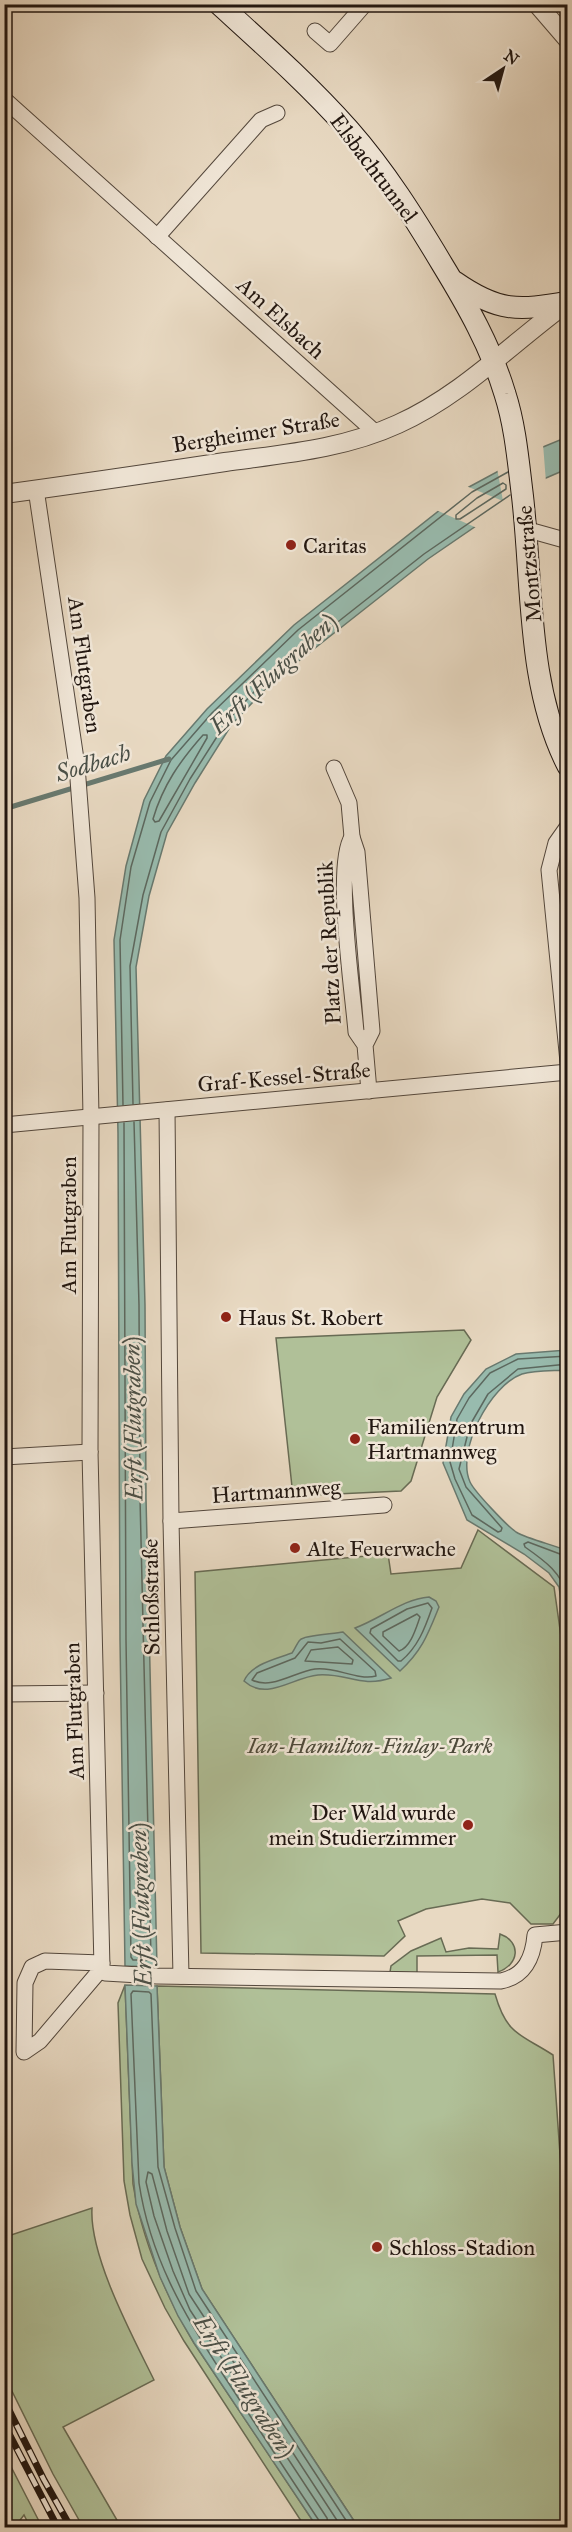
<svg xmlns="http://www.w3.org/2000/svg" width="572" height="2532" viewBox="0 0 572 2532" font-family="'IM FELL Great Primer',serif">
  <rect width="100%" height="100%" fill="#e8d9c2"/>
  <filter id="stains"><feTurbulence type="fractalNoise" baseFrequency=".00333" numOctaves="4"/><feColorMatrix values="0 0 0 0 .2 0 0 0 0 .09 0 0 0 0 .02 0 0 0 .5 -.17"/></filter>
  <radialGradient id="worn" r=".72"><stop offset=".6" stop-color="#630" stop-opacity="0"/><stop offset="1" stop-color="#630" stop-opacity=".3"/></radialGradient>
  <g fill="#b0c098" stroke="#686b54" stroke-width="1.5">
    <polygon points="464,1330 471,1340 437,1397 411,1481 401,1491 293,1496 276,1338"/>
    <polygon points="478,1530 554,1587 568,1686 567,1911 562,1912 553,1924 531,1924 510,1903 482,1899 426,1909 398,1921 405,1936 384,1956 201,1953 195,1572 388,1554 391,1574 461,1568"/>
    <path d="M500,1934c22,8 19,31 -2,38l-1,-17 -80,1v17l-27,-1 1,-6 20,-15 30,-13 5,14 23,-4 29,1z"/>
    <path d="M125,1985l8,199c9,55 32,110 61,159l123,184h-12l-121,-186 -19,-33 -23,-49 -12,-44 -6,-34 -6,-178z"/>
    <path d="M157,1986l338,8c12,42 26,40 58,61l15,213 -1,259h-209l-156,-238 -22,-62 -16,-60z"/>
    <path d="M92,2208c-3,48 41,129 62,172l-91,47 58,100h-38l-30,-53 -48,-97v-140z"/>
    <polygon points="5,2455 42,2527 30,2527 24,2515 17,2524 19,2527 5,2527"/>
  </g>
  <g fill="#98bbae" stroke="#68796f" stroke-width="1.5">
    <polygon points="567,437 567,469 546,478 428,559 272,682 232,724 195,783 167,833 149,896 136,967 145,1305 146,1498 157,1967 125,1966 120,1640 118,1133 114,940 126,866 144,800 166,756 207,709 294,625 469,487 543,447"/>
    <path d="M567,1350v20c-13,1 -32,0 -45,4 -32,11 -66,77 -52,108 4,9 37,44 46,50 12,7 34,12 47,17l4,4v87l-8,-53 -10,-14 -25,-19 -57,-34 -24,-57 8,-46 13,-23 22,-25 30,-15z"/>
    <path d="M429,1597l7,4 3,6c-11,27 -17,44 -39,64l-45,-43c25,-9 48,-29 74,-31z"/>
    <path d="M343,1632l48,46c-31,10 -43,-5 -73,-3 -25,2 -51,27 -74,6 7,-17 32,-22 48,-28 3,-4 5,-10 8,-13 4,-5 34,-6 43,-8z"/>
    <polygon points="125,1985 157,1986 164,2167 180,2227 202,2289 358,2527 317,2527 194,2343 178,2316 160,2277 136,2204 132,2163"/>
  </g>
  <polygon fill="#e8d9c2" points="543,444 546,482 477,528 436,510 466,486 503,501 497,468"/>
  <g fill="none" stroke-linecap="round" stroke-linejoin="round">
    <g stroke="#5c685f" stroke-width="1.5">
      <polygon points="503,483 506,485 506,489 460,519 456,519 456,515 477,498"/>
      <path d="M203,735h4v3l-48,83 -4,1 -2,-3c10,-34 27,-58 50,-84z"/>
      <polyline points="133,1104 130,966 143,895 161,832 190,779 227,721 268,677 424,554 510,495"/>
      <polyline points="123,1105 120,940 131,867 150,802 171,760 212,713 298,630 472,492 508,472"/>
      <polyline points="124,1123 126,1640 131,1957 133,1960 148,1960 151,1957 140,1498 139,1305 134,1122"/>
      <polyline points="568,1356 518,1359 490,1373 469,1398 457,1419 450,1462 455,1479 472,1515 498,1532 501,1531 502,1528 466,1487 459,1469 470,1425 488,1394 518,1369 568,1364"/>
      <path d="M568,1557l-40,-15 -4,2 1,3c20,14 37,26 43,50"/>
      <path d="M428,1603l4,5c-7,20 -14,39 -31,53h-3l-28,-28 1,-4 36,-20z"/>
      <path d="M417,1614l3,3c-4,11 -9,30 -21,34l-16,-15v-4z"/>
      <path d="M340,1639l35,32 1,5c-19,5 -41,-10 -61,-7 -21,3 -43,21 -63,11l5,-7 38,-15 13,-16 13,1z"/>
      <polygon points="338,1647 353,1660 352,1664 305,1661 311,1650"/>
      <path d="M322,2528l-2,-6c-33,-49 -65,-99 -98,-149 -39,-60 -72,-117 -83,-190l-8,-189 2,-3 16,1 2,2 7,173 17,61 21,63 155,237"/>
      <polyline points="329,2528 327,2518 190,2310 173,2271 154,2216 146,2182 148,2172 152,2174 167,2231 189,2294 342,2528"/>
    </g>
    <polyline stroke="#68796f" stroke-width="5" points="4,809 169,759"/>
    <g stroke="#53473c" stroke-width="17">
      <g id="minor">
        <polyline points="315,31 330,44 365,4"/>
        <polyline points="4,99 376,433"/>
        <polyline points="157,237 261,120 277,113"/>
        <path d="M36,489l41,277 10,132 4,219 -1,335 12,516 3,5 52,3 344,5c24,-5 32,-23 34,-46l33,-3"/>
        <polyline points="525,529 568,541"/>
        <polyline points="334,768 349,803 352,837"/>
        <polyline points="568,826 556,843 549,870 568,1062"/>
        <path d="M365,1045l7,-14 -15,-179 -5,-15c-18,28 1,156 4,195l9,13 4,46"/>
        <polyline points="167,1110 171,1521 181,1976"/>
        <polyline points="4,1125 568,1072"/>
        <polyline points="4,1457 90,1452"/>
        <polyline points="171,1521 384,1505"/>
        <polyline points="4,1694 96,1693"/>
        <polyline points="102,1963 45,1961 32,1967 25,1983 24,2052 40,2041 102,1968"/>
      </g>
    </g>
    <g stroke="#53473c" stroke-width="20">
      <g id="tertiary">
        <polyline points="537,4 568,40"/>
        <path d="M4,494c74,-10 148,-21 221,-32 58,-8 119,-13 173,-38 63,-28 114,-81 170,-122"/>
      </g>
    </g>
    <g stroke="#211610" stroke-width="23">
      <g id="secondary">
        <path d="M219,4c45,41 90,81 130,126 36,41 65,87 93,134 25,41 49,83 63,130 10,31 13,65 17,98 11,89 4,193 46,274"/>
        <path d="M455,282c43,30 63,29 113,20"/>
      </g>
    </g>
    <use href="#minor" stroke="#f0e6d7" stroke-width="15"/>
    <use href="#tertiary" stroke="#f0e6d7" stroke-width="18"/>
    <use href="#secondary" stroke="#f0e6d7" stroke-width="21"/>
    <g stroke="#211610" stroke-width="7">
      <g id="rail">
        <polyline points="4,2400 44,2480 71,2528"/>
        <polyline points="4,2424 58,2528"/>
      </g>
    </g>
    <use href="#rail" stroke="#f0e6d7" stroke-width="4.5" stroke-dasharray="14" stroke-linecap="butt"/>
  </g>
  <g fill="#8f2418" stroke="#f0e6d7" stroke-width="2">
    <circle cx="291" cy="545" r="6"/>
    <circle cx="226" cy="1317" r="6"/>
    <circle cx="355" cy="1439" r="6"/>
    <circle cx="295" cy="1548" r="6"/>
    <circle cx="468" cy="1825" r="6"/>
    <circle cx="377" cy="2247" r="6"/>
  </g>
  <g text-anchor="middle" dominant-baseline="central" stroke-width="5" stroke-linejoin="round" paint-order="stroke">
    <g font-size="22" fill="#211610" stroke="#f0e6d7">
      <text transform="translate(374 168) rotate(53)">Elsbachtunnel</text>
      <text transform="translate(281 318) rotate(42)">Am Elsbach</text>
      <text transform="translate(256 432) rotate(-9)">Bergheimer Straße</text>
      <text transform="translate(529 564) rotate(-95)">Montzstraße</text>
      <text transform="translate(85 665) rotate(82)">Am Flutgraben</text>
      <text transform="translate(329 943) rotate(-93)">Platz der Republik</text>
      <text transform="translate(284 1077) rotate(-5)">Graf-Kessel-Straße</text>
      <text transform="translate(68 1225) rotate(-90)">Am Flutgraben</text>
      <text transform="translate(276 1491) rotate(-4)">Hartmannweg</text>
      <text transform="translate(151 1597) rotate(-91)">Schloßstraße</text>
      <text transform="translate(74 1711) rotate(-92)">Am Flutgraben</text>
    </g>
    <g font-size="22" fill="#211610" stroke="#f0e6d7" text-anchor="start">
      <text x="303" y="545">Caritas</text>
      <text x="238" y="1317">Haus St. Robert</text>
      <text x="367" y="1426">Familienzentrum<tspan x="367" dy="25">Hartmannweg</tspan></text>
      <text x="307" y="1548">Alte Feuerwache</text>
      <text x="456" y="1812" text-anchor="end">Der Wald wurde<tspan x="456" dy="25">mein Studierzimmer</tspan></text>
      <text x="389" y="2247">Schloss-Stadion</text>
    </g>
    <g font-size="22" font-style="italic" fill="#4c4939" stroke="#f0e6d7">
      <text x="370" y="1745">Ian-Hamilton-Finlay-Park</text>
    </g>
    <g font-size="24" font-style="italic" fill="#4b5047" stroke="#f0e6d7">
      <text transform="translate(273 674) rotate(-43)">Erft (Flutgraben)</text>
      <text transform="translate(93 763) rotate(-17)">Sodbach</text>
      <text transform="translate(133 1419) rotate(-91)">Erft (Flutgraben)</text>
      <text transform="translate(141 1905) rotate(-92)">Erft (Flutgraben)</text>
      <text transform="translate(244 2386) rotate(57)">Erft (Flutgraben)</text>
    </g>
  </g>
  <rect width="572" height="2532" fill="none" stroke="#e8d9c2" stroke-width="24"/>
  <rect x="6" y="6" width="560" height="2520" fill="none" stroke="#211610" stroke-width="3"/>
  <rect x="12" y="12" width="548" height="2508" fill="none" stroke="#211610" stroke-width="1.5"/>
  <g transform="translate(503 69) rotate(36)" stroke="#f0e6d7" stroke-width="4.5" paint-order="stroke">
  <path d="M0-4.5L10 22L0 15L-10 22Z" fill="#211610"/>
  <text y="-9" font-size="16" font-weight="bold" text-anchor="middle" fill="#211610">N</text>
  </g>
  <rect width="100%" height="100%" filter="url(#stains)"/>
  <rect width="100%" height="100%" fill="url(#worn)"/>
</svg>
